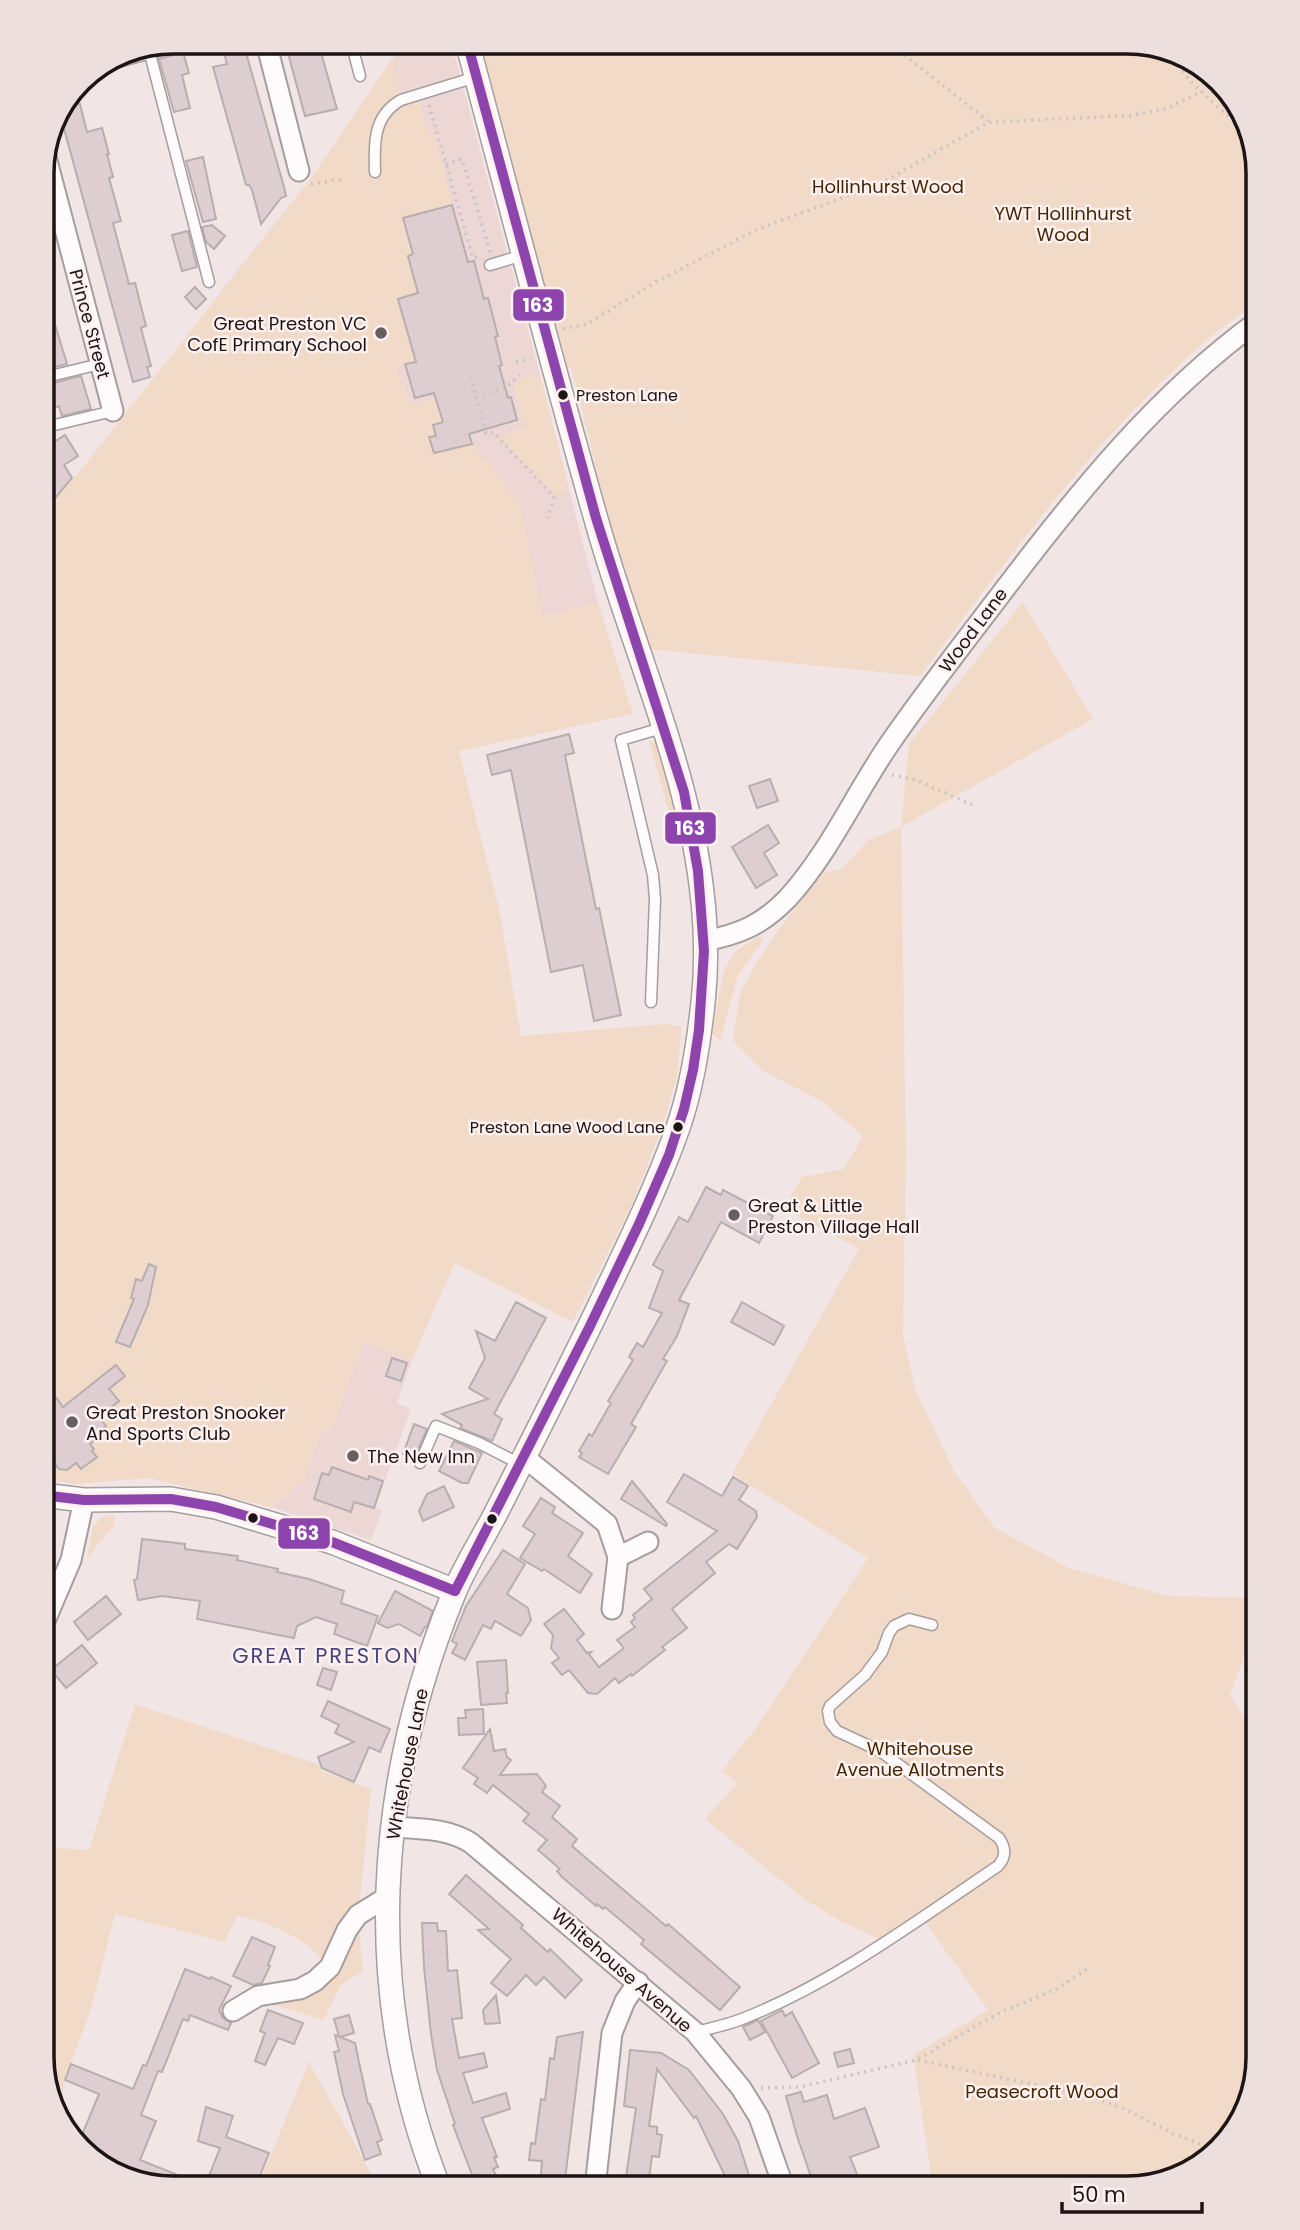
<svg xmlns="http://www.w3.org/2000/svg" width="1300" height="2230" viewBox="0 0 1300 2230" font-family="Poppins,sans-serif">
  <rect width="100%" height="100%" fill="#f1e6e5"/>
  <g fill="#ecd7d5">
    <polygon points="404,42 451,42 540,375 598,602 543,617 297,557 221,291 309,181"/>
    <polygon points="365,1341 412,1360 397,1403 411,1409 375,1508 382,1510 371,1540 271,1507 304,1480 322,1429 330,1432"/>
  </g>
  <g fill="#f2dac9">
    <path d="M476,42h660l64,22 45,52 13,57v128c-17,13 -35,25 -51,39 -112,97 -199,218 -287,336l-272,-27 -57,-186 4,-1 -24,-95 -10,5z"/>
    <path d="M392,59l7,35c-31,14 -31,49 -30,79l13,-2c-2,-18 -5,-47 11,-60 8,-6 19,-8 27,-10l10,36h5l17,68 -49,13 10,36 -5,2 5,18 10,18 -24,7 17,63 -19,5 5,17h2l7,21 25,-7 29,18 -32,9 3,11 -6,2 4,16 38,-10 47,57 24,115 55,-14 35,112 -174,37 40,157 22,128 143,-12 18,2 -5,50 -15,51 -30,78 -59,117 -118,-59 -43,97 -47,-18 -35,90 -8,-2 -18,50 -33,27 -122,-29 -74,6 -33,-6v-964l35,-39 232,-294z"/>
    <polygon points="540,375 569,493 558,496 499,436 525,428 514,387 520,379"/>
    <polygon points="1023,602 1093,719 901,827 906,1153 903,1334 915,1389 955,1473 995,1528 1069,1568 1167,1596 1258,1598 1258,1620 1230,1694 1258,1742 1258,2057 1236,2129 1184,2175 1127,2188 933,2188 913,2055 988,2010 925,1922 884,1948 877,1938 840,1921 804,1899 705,1819 738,1783 722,1771 758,1725 868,1558 732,1474 859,1249 783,1208 802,1177 844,1169 863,1136 823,1102 763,1071 733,1041 740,993 754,967 779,929 824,873 842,869 868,840 901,827 909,744"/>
    <polygon points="649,741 661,744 686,835 681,841 677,842"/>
    <polygon points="759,936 763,940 738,976 720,1040 712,1033 724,970 736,951"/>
    <polygon points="105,1515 115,1516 114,1525 87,1558 93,1526"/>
    <path d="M135,1704l188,62 -2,5 50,18 -11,110 -9,12 -26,51c-18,-22 -60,-42 -88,-46l-13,26 -109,-28 -22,89 -28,77 -7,37 -16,-60v-210l47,3z"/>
    <polygon points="359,1927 363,1971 340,1986 324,2020 262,2001 301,1994"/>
    <polygon points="309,2062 379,2188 257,2188"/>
  </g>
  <g fill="#dfced1" stroke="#b7afaf" stroke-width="2">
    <polygon points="221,42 243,42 284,187 286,196 281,198 261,224 252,190 249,185 246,185 213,67 227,64"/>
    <polygon points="285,42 318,42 337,109 305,116"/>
    <polygon points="183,52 189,73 182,75 190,108 174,112 159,59"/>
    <polygon points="70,104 80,104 87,132 102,128 109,154 107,154 113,177 109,178 121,221 113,223 129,284 135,283 146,326 141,328 151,366 147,367 150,377 133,382 62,121"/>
    <polygon points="203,157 216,219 203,222 186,161"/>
    <polygon points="452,205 468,262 474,261 484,299 488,298 498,336 495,337 502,365 499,366 508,398 511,397 517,420 469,434 472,444 434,453 429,437 436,436 433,425 443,422 434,393 415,398 405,364 416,362 398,299 418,293 408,256 413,254 403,218"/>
    <polygon points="212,225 225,236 214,249 206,242 202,227"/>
    <polygon points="188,231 197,267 182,271 172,235"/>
    <polygon points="195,287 206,299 196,309 185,297"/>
    <polygon points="42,295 46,295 67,364 42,370"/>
    <polygon points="81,376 91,409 62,416 59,406 53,408 46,385"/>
    <polygon points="65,435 78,456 64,465 72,478 56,497 43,478 51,473 42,458 42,450"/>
    <polygon points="569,734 574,753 565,755 596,909 599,908 621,1015 594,1021 583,965 551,972 511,770 492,775 487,755"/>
    <polygon points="770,779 778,801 757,808 749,786"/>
    <polygon points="768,825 779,843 764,853 777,875 756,888 732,847"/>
    <polygon points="706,1187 721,1195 723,1190 773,1216 759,1243 721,1222 679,1300 689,1304 677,1336 663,1359 667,1361 631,1424 636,1427 608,1474 579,1457 582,1453 579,1451 589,1434 592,1436 611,1403 608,1401 633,1360 629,1357 637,1343 643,1347 662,1313 649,1308 663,1271 653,1265 679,1217 688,1222"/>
    <polygon points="149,1264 156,1267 148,1305 130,1347 116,1342 134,1299 131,1298 136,1279 142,1281"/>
    <polygon points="516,1302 546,1318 494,1414 502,1419 492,1441 460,1428 462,1425 442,1414 488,1399 469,1388 485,1358 476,1331 495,1341"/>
    <polygon points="742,1302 784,1326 774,1345 731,1322"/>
    <polygon points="392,1358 407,1363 401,1381 386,1376"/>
    <polygon points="116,1365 125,1376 109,1389 119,1401 99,1417 106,1426 100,1431 102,1435 90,1444 94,1449 92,1451 97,1457 81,1469 76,1463 67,1470 59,1469 42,1448 42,1406 55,1396 63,1407"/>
    <polygon points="414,1424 427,1429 414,1459 403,1454"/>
    <polygon points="454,1441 482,1453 468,1483 462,1483 439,1471"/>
    <polygon points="332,1467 368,1480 369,1476 383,1481 374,1508 354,1502 351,1512 314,1499 322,1473 329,1475"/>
    <polygon points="684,1474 722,1496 733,1477 748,1486 739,1500 756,1511 757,1517 737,1549 729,1544 706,1562 715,1573 672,1609 687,1628 662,1647 665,1650 632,1676 631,1674 619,1683 615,1678 597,1694 588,1693 569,1670 562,1675 552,1663 559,1658 551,1648 553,1635 544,1624 564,1609 584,1634 577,1640 587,1653 591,1652 589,1654 599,1667 624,1648 617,1640 635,1627 631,1622 635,1618 633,1615 652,1599 644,1589 717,1531 667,1502"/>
    <polygon points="632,1481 667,1524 666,1526 621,1499"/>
    <polygon points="444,1486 454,1507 423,1521 419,1511 427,1494"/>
    <polygon points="541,1498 555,1507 552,1513 583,1533 568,1556 592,1574 580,1593 544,1569 542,1571 520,1558 535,1534 523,1526"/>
    <polygon points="142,1539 185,1544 185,1549 238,1556 237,1560 278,1569 277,1572 309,1579 344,1591 341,1603 378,1616 367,1646 334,1634 337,1624 316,1617 297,1626 294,1638 197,1619 200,1601 162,1596 138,1600 134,1580 137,1579"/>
    <polygon points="503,1550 525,1564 507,1594 528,1608 531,1620 521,1636 495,1621 491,1629 483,1625 465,1660 452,1653 457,1644 452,1641 466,1606"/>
    <polygon points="395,1591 433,1611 427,1627 425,1627 420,1636 399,1624 387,1628 378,1623"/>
    <polygon points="106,1596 121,1614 88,1640 74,1622"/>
    <polygon points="82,1645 97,1663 66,1688 51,1670"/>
    <polygon points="506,1660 508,1693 506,1693 507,1703 481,1705 477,1662"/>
    <polygon points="323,1668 337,1672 331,1690 317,1685"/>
    <polygon points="328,1701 390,1729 380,1752 369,1747 354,1782 322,1768 318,1757 354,1742 335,1733 339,1725 321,1716"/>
    <polygon points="483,1709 484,1734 459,1735 458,1718 466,1718 465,1710"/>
    <polygon points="490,1729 494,1751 505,1749 507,1757 511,1760 500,1775 537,1774 546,1786 542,1792 560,1806 552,1817 577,1839 572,1846 666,1926 668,1924 682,1936 740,1987 720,2010 641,1944 644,1940 605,1907 603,1909 597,1904 596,1906 562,1877 557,1871 560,1869 538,1850 547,1840 523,1821 529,1814 493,1785 487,1793 474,1784 478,1778 463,1768"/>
    <polygon points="466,1875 523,1925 521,1928 548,1952 550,1949 582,1980 565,1998 544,1977 536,1985 526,1975 507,1996 491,1983 511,1959 478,1930 489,1929 449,1894"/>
    <polygon points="422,1923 437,1923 438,1931 446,1931 448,1971 457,1970 462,2018 452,2019 459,2058 484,2053 487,2067 463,2073 473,2103 506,2093 510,2109 482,2118 497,2157 494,2157 498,2167 493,2169 501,2188 482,2188 477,2175 473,2177 453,2125 455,2124 437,2070 431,2034 424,1967"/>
    <polygon points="252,1937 275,1947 268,1965 270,1966 262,1983 253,1985 233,1976"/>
    <polygon points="185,1969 210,1979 211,1977 231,1986 219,2010 223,2018 231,2023 228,2030 190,2015 188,2021 183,2019 162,2072 158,2071 141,2115 156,2121 140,2160 205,2186 220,2148 198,2141 206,2107 233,2116 226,2137 269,2153 255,2188 165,2188 100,2166 79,2142 99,2094 65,2080 71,2064 133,2089 143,2065 146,2066"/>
    <polygon points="496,1995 500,2023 485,2024 483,2010"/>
    <polygon points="268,2010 303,2023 294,2044 278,2038 265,2065 255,2061 265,2033 260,2031"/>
    <polygon points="782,2010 785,2016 792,2012 819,2063 792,2078 761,2021"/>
    <polygon points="349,2015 354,2033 340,2037 355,2043 368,2104 370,2104 382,2140 377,2142 381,2154 365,2160 343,2094 334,2052 339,2051 335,2035 339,2036 334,2019"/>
    <polygon points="758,2020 765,2032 750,2040 743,2027"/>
    <polygon points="583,2032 564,2188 540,2188 542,2161 529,2160 531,2143 535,2144 541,2099 545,2100 550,2058 554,2059 557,2037"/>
    <polygon points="850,2049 854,2063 838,2067 834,2053"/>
    <polygon points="630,2050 661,2053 689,2070 723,2114 738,2141 753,2188 723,2188 727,2180 696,2116 694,2118 657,2069 649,2126 657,2127 657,2134 662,2135 659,2157 652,2156 648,2187 625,2184 636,2108 624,2106"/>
    <polygon points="801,2092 804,2102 827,2095 834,2119 865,2108 879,2147 850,2157 858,2177 850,2180 851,2182 834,2188 815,2188 797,2136 786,2096"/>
  </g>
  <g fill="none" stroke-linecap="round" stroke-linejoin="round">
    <g stroke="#a69d9d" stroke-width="13">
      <g id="service">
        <polyline points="351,42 360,76"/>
        <polyline points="150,54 209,282"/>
        <polyline points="100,67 191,42"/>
        <path d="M375,172c-1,-29 -2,-56 26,-72l75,-23"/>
        <polyline points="490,265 523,255"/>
        <polyline points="42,378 100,364"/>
        <polyline points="42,428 113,411"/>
        <polyline points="651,1002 655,899 653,875 621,740 665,727"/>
        <polyline points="420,1463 436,1426 479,1443 520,1464"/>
        <path d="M696,2032c15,-4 31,-7 46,-13 90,-35 176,-99 256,-153 8,-9 8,-18 1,-28l-119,-87 -43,-20 -7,-9 -2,-11 2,-5 35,-31 17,-23 7,-19 5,-7 15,-7 23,6"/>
      </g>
    </g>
    <g stroke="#a69d9d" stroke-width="23">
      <g id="minor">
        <polyline points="266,42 299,171"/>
        <polyline points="46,157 113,411"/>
        <path d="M705,941c35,-7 57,-16 83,-43 41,-45 67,-104 102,-155 35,-51 73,-99 111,-149 75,-99 155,-199 257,-273"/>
        <polyline points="524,1457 607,1524 618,1557 612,1609"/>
        <polyline points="618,1557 648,1542"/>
        <polyline points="42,1628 71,1560 84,1500"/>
        <path d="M393,1827c27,2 54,1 78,16l224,189 46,56 18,29 25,71"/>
        <polyline points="233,2011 258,1996 300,1989 315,1981 330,1967 347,1930 358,1915 387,1897"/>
        <polyline points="595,2188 612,2033 625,2001 638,1982"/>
      </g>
    </g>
    <g stroke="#a69d9d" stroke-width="26">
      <g id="tertiary">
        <polyline points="42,1495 84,1500 171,1499 216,1507 332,1542 455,1591"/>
        <path d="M439,2188c-77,-195 -64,-402 15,-595 11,-27 28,-53 42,-80 34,-67 68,-134 101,-202 27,-57 56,-115 78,-175 16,-42 23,-89 28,-133 18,-164 -58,-316 -103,-470 -47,-163 -89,-327 -133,-491"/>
      </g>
    </g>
    <g stroke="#cac5c5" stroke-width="3.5" stroke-dasharray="2 5" stroke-linecap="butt">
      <polyline points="888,42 988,121"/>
      <path d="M1170,54c20,32 49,54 78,78"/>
      <polyline points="429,105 473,258 481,256"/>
      <polyline points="446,164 462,159 490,252"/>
      <polyline points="311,184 344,179"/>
      <polyline points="563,329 587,324 656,282 758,229 880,184 989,122 1127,116 1166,109 1201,92"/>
      <polyline points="516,362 530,359"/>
      <polyline points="471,377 486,433 493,432 554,497 548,518"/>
      <polyline points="476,397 504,389 520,375"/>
      <polyline points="892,775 916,780 972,805"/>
      <polyline points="918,2060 1092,2097 1129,2111 1172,2133 1213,2149"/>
      <polyline points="761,2088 800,2087 916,2060 999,2013 1057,1989 1090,1967"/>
    </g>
    <use href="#service" stroke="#fdfbfb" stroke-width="10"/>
    <use href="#minor" stroke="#fdfbfb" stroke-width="19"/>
    <use href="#tertiary" stroke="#fdfbfb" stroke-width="23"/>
    <g stroke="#fef1ef" stroke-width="16">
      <g id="bus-1">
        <polyline points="42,1495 84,1500 171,1499 216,1507 332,1542 455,1591"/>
        <polyline points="455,1591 589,1328 639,1224 669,1155 684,1109 693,1070 699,1030 704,951 698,871 684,792 596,518 467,42"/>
      </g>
    </g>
    <use href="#bus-1" stroke="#8e44ad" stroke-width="10"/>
  </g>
  <g fill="#675e5e" stroke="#fef1ef" stroke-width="2.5">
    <circle cx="381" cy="333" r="7"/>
    <circle cx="734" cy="1215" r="7"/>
    <circle cx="72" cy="1422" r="7"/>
    <circle cx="353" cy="1456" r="7"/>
  </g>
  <g fill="#1d1515" stroke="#fef1ef" stroke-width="2.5">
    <circle cx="563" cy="395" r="6"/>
    <circle cx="678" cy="1127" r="6"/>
    <circle cx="253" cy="1518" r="6"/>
    <circle cx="492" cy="1519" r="6"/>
  </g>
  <g text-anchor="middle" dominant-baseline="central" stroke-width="5" stroke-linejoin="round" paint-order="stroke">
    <g font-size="16" fill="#1d1515" stroke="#fef1ef" text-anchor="start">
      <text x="576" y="395">Preston Lane</text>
      <text x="665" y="1127" text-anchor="end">Preston Lane Wood Lane</text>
    </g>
    <g font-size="18" fill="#452602" stroke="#fef1ef">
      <text x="888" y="186">Hollinhurst Wood</text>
      <text x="1063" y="213">YWT Hollinhurst<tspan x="1063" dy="21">Wood</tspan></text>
      <text x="920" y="1748">Whitehouse<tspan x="920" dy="21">Avenue Allotments</tspan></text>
      <text x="1042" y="2091">Peasecroft Wood</text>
    </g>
    <g font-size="18" fill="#1d1515" stroke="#fef1ef" text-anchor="start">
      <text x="367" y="323" text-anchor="end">Great Preston VC<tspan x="367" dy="21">CofE Primary School</tspan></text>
      <text x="748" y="1205">Great &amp; Little<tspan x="748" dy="21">Preston Village Hall</tspan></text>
      <text x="86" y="1412">Great Preston Snooker<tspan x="86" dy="21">And Sports Club</tspan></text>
      <text x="367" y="1456">The New Inn</text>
    </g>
    <g font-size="18" fill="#1d1515" stroke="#fef1ef">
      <text transform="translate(90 324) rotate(75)">Prince Street</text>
      <text transform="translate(973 630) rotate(-53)">Wood Lane</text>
      <text transform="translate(407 1764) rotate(-79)">Whitehouse Lane</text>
      <text transform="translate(622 1970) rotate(41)">Whitehouse Avenue</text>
    </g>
    <g font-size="21" letter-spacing="2" fill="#434380" stroke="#fef1ef">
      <text x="326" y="1655">GREAT PRESTON</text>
    </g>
  </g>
  <path d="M0 0H1300V2230H0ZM173 54H1127A119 119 0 0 1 1246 173V2057A119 119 0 0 1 1127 2176H173A119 119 0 0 1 54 2057V173A119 119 0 0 1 173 54Z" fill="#ecdfde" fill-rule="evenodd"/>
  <path fill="none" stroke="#1d1515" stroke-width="3.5" d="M173 54H1127A119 119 0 0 1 1246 173V2057A119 119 0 0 1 1127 2176H173A119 119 0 0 1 54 2057V173A119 119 0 0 1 173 54Z"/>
  <g stroke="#fef1ef" stroke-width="2.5">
    <rect x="512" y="288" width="53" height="34" rx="7" fill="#8e44ad"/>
    <rect x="664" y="811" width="53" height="34" rx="7" fill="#8e44ad"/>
    <rect x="277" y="1517" width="54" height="33" rx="7" fill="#8e44ad"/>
  </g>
  <g font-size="19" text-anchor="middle" font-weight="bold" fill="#fff">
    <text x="538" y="312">163</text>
    <text x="690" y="835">163</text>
    <text x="304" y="1540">163</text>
  </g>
  <path d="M1062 2202v10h140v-10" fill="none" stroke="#1d1515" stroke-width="3.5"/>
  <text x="1072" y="2202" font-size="21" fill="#1d1515" stroke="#fef1ef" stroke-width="5" paint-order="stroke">50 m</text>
</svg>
